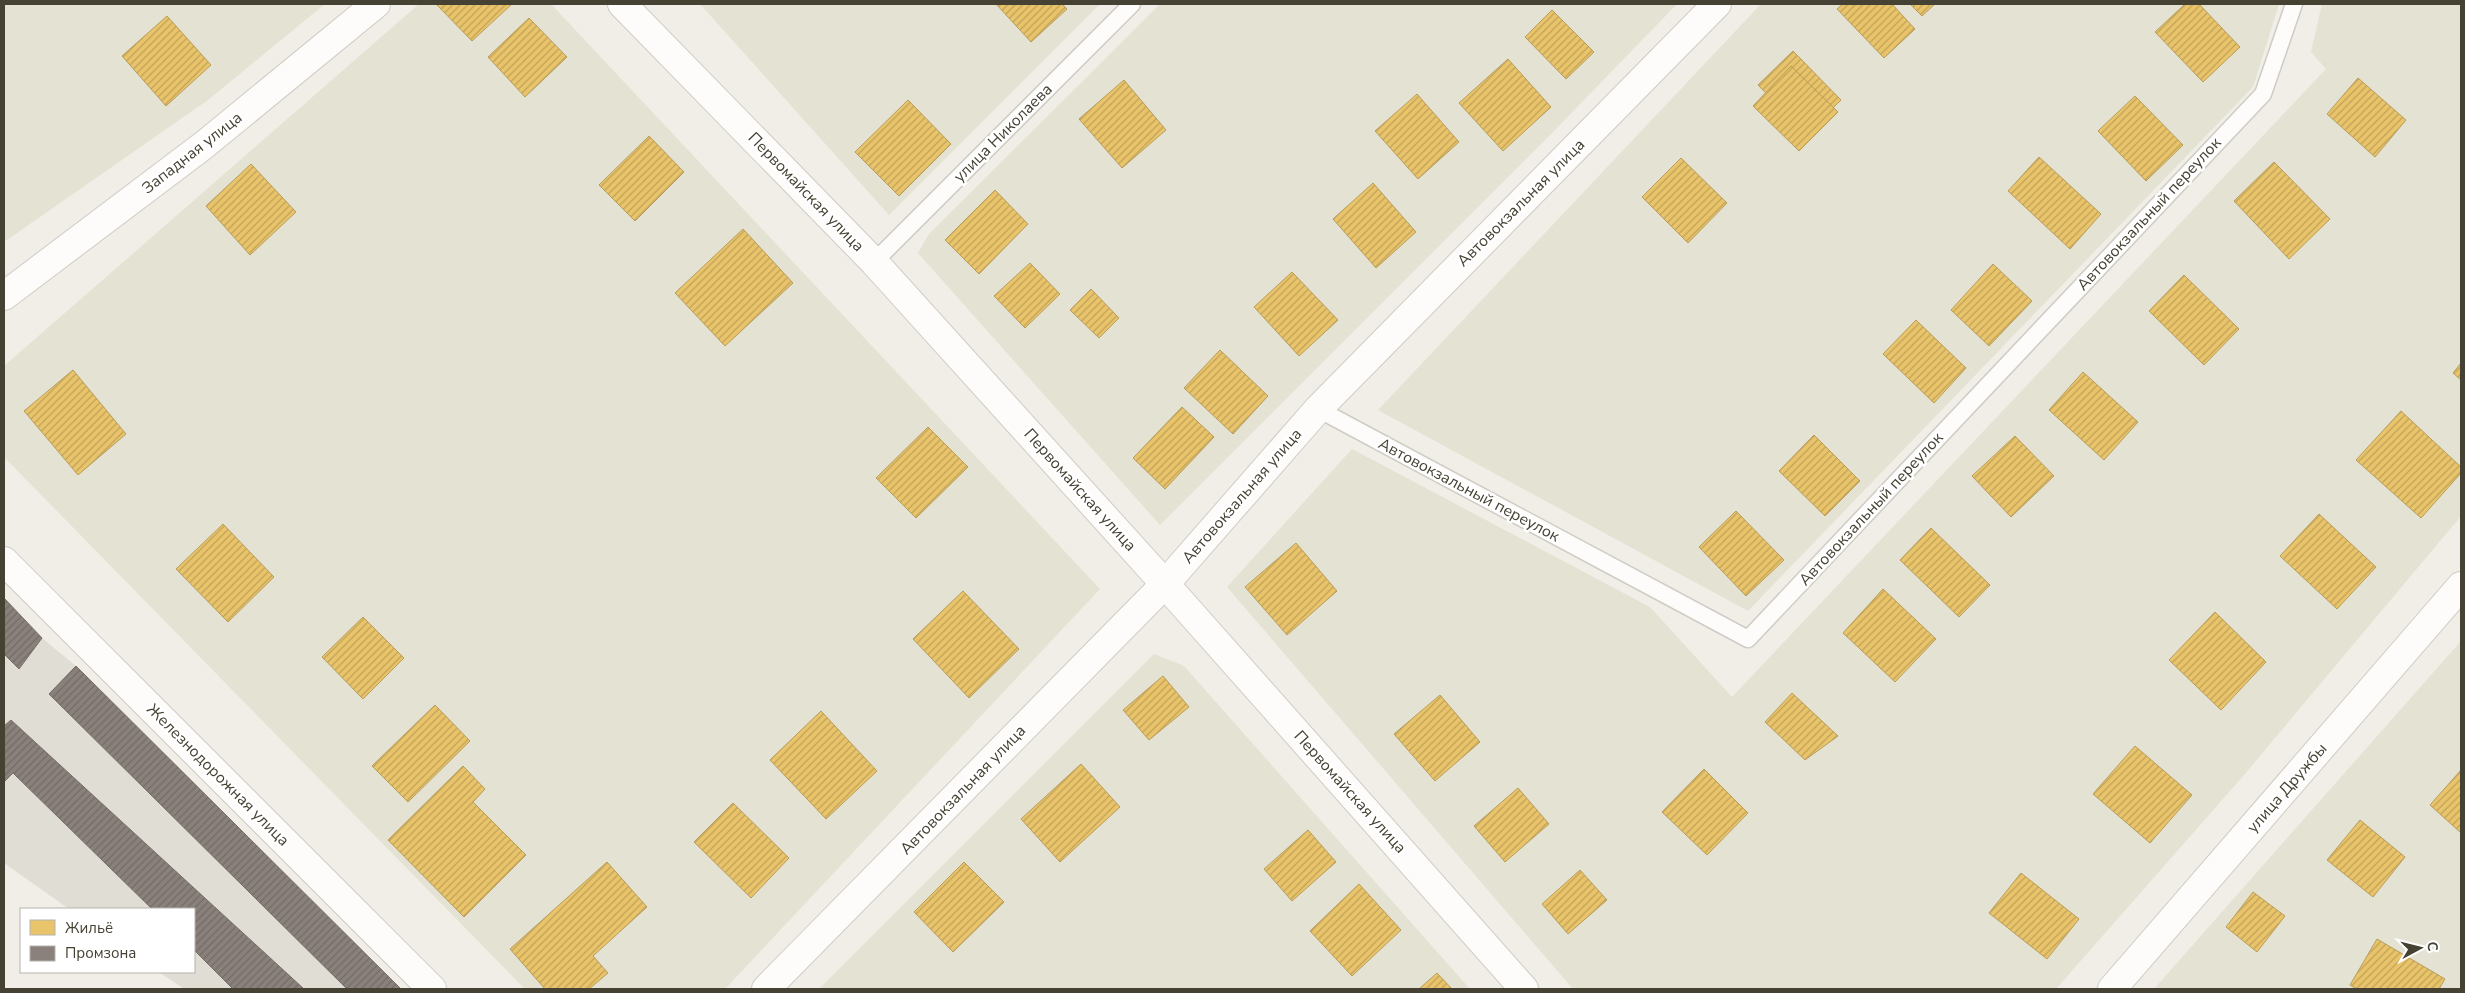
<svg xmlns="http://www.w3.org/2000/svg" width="2465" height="993" viewBox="0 0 2465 993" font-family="'Nunito Sans',sans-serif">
  <defs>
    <pattern id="homes-hatch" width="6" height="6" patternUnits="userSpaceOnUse" patternTransform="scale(1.25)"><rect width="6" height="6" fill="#e9c46a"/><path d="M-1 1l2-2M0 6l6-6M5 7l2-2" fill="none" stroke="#bfa158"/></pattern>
    <pattern id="industry-hatch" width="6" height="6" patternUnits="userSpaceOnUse" patternTransform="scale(1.25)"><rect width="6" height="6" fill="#8a817c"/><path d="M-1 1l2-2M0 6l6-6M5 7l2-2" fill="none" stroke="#736b66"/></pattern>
  </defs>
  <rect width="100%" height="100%" fill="#f0eee6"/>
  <g fill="#e4e2d3">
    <polygon points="4,4 325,4 208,100 4,242"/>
    <polygon points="419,4 551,4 1100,589 725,989 525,989 4,457 4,366"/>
    <polygon points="700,4 1100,4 889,215"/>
    <polygon points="1160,4 1677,4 1553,132 1160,525 918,253 929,234"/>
    <polygon points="1761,4 2279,4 2253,87 1748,611 1378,410"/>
    <polygon points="2322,4 2461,4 2461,516 2244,775 2056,989 1573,989 1227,587 1352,449 1650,607 1732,697 2326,69 2311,52"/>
    <polygon points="2461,641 2461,989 2154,989"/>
    <polygon points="1154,654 1184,666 1470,989 819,989"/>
  </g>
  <polygon fill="#e0ddd5" points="4,598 42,638 76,666 401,989 184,989 159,972 194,972 194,909 69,909 4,863"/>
  <g fill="url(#homes-hatch)" stroke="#b89d5a">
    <polygon points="436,4 512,4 472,41"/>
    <polygon points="996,4 1062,4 1067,9 1031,42"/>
    <polygon points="1843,4 1892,4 1915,29 1884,58 1837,9"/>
    <polygon points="1910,4 1935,4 1922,16"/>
    <polygon points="2185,4 2199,4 2240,47 2203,82 2155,32"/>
    <polygon points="1552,10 1594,52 1566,79 1525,37"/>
    <polygon points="167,16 211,65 166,106 122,56"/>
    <polygon points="529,18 567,57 525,97 488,57"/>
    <polygon points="1793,51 1841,100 1806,134 1758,85"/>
    <polygon points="1508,59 1551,107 1503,151 1459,103"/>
    <polygon points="1791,66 1838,112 1799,151 1753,106"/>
    <polygon points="2358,78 2406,120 2375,157 2327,114"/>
    <polygon points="1124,80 1166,130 1122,168 1079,119"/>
    <polygon points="1417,94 1459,142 1418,179 1375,131"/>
    <polygon points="2135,96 2183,145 2146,181 2098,131"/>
    <polygon points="908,100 951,144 899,196 855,152"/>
    <polygon points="649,136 684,172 635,221 599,185"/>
    <polygon points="2039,157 2101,214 2070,249 2008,191"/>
    <polygon points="1681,158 1727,203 1688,243 1642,197"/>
    <polygon points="2274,162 2330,219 2289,259 2234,201"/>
    <polygon points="251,164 296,212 250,255 206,206"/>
    <polygon points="1373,183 1416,232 1376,268 1333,219"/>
    <polygon points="995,190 1028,224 979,274 945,240"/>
    <polygon points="743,229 793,283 725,346 675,293"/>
    <polygon points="1030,263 1060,294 1025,328 994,296"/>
    <polygon points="1993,264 2032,301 1989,346 1951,310"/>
    <polygon points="1292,272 1338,320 1299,356 1254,307"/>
    <polygon points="2184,275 2239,329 2204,365 2149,311"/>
    <polygon points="1091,289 1119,318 1099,338 1070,310"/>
    <polygon points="1916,320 1966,368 1934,403 1883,354"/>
    <polygon points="1220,350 1268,396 1233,434 1184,388"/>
    <polygon points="2461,363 2461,380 2453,373"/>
    <polygon points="73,370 126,434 78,475 24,411"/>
    <polygon points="2083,372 2138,422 2104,460 2049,410"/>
    <polygon points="1182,407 1214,437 1165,489 1133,458"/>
    <polygon points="2401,411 2461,467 2461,473 2421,518 2356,460"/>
    <polygon points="928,427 968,467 916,518 876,478"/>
    <polygon points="1814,435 1860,481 1825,516 1779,471"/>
    <polygon points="2015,436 2054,476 2011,517 1972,476"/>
    <polygon points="1736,511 1784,560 1746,596 1699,547"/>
    <polygon points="2319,514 2376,567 2337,609 2280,556"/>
    <polygon points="223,524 274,577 228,622 176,569"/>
    <polygon points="1931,528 1990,585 1959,617 1900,560"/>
    <polygon points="1296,543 1337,591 1287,635 1245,587"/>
    <polygon points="1883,589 1936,639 1895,682 1843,633"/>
    <polygon points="963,591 1019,649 969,698 913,639"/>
    <polygon points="2215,612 2266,662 2221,710 2169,660"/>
    <polygon points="363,617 404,658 363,699 322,657"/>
    <polygon points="1163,676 1189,707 1149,740 1123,710"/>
    <polygon points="1792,693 1838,736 1805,760 1765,722"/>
    <polygon points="1440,695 1480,742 1435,781 1394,734"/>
    <polygon points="435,705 470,741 408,802 372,766"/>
    <polygon points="821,711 877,771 826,819 770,760"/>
    <polygon points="2135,746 2192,795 2150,843 2093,794"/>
    <polygon points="1081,764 1120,807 1060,862 1021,819"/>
    <polygon points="463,766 485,789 473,802 526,855 464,917 388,840"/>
    <polygon points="1704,769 1748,813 1707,855 1662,812"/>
    <polygon points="2461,770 2461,833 2430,805"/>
    <polygon points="1518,788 1549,824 1505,862 1474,826"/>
    <polygon points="733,803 789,858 751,898 694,842"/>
    <polygon points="2360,820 2405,857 2373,897 2327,860"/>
    <polygon points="1308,830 1336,862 1292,901 1264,869"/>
    <polygon points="607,862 647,907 593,956 608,973 589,989 545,989 510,949"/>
    <polygon points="964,862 1004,902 953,952 914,912"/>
    <polygon points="1580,870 1607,900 1568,934 1542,904"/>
    <polygon points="2021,873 2079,919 2047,959 1989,913"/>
    <polygon points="1359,884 1401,930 1352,976 1310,931"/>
    <polygon points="2253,892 2285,916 2257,952 2226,927"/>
    <polygon points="2377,939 2445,979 2439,989 2357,989 2350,985"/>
    <polygon points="1437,973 1452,989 1419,989"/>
  </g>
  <g fill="url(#industry-hatch)" stroke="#756e66">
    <polygon points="4,598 42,638 19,669 4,654"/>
    <polygon points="76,666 401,989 347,989 49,694"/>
    <polygon points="11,720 304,989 233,989 194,950 194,909 152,909 13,773 4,782 4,726"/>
  </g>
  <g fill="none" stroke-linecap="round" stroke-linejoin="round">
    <g stroke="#ceccc4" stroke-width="19">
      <g id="service">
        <polyline points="874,262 1132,4"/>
        <polyline points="1318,409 1748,639 2263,94 2294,4"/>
      </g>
    </g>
    <g stroke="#ceccc4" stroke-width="30">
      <g id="minor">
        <polyline points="622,4 874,262 1165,584 1524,989"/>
        <polyline points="4,296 204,145 376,4"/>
        <polyline points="4,561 432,989"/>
        <polyline points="766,989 1165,584 1318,409 1717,4"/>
        <polyline points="2112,989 2461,586"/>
      </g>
    </g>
    <use href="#service" stroke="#fdfcfb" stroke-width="16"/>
    <use href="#minor" stroke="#fdfcfb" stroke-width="28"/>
  </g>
  <g text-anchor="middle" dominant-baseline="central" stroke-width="5" stroke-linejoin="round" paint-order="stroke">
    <g font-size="16" fill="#454233" stroke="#fff">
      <text transform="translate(1003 133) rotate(-45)">улица Николаева</text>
      <text transform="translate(192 153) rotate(-38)">Западная улица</text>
      <text transform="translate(806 192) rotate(46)">Первомайская улица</text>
      <text transform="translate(1521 203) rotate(-45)">Автовокзальная улица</text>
      <text transform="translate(2149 214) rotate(-47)">Автовокзальный переулок</text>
      <text transform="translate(1080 490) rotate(48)">Первомайская улица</text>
      <text transform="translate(1469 490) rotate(28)">Автовокзальный переулок</text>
      <text transform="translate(1242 496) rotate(-49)">Автовокзальная улица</text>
      <text transform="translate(1871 509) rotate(-47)">Автовокзальный переулок</text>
      <text transform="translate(218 775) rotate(45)">Железнодорожная улица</text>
      <text transform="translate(2287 788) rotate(-49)">улица Дружбы</text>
      <text transform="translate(963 790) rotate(-46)">Автовокзальная улица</text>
      <text transform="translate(1350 792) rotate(48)">Первомайская улица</text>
    </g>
  </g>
  <rect width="2465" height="993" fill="none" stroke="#454233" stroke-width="10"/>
  <rect x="20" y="908" width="175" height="65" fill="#ffffff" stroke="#b5b3ad"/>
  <rect x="30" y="920" width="25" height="15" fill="#e9c46a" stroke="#b5b3ad"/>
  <text x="65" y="933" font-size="15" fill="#454233">Жильё</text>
  <rect x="30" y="946" width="25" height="15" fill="#8a817c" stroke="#b5b3ad"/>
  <text x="65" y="958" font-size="15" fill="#454233">Промзона</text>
  <g transform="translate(2420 948) rotate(83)" stroke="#ffffff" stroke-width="4" paint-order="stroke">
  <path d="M0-4L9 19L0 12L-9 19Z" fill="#454233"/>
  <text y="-8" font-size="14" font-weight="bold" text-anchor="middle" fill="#454233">С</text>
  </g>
</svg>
